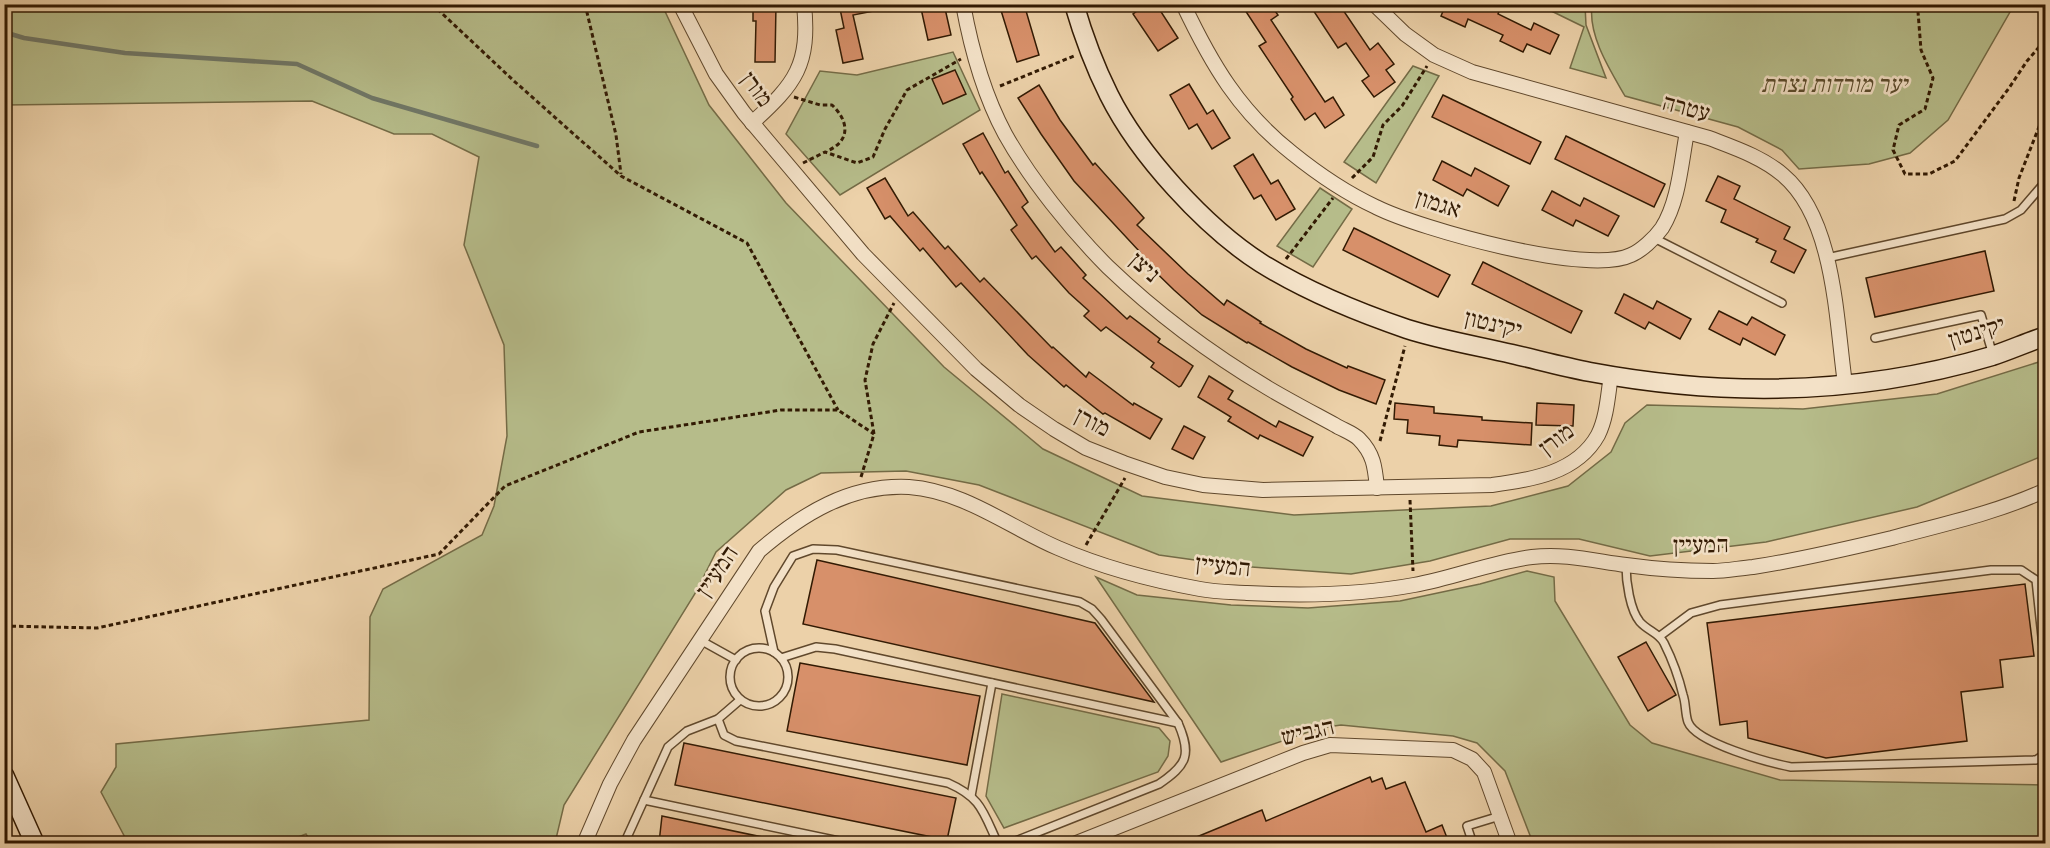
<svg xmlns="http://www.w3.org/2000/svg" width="2050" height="848" viewBox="0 0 2050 848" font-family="'IM FELL English','Frank Ruhl Libre',serif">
  <rect width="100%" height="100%" fill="#ecd1a9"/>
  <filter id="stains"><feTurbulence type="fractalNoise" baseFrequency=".00333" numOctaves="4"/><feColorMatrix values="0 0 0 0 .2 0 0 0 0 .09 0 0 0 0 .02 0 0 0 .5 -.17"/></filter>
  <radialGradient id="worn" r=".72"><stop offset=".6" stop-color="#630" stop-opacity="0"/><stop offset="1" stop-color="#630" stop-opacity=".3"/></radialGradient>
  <g fill="#b6bc8a" stroke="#746b46" stroke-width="1.5">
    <polygon points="4,5 662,5 709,105 786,203 944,367 1043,449 1142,496 1294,515 1491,506 1568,486 1611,452 1625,423 1647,405 1803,409 1937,394 2045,360 2045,455 1917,507 1766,542 1650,556 1579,539 1510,539 1430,561 1351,574 1238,566 1159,555 979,485 906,471 821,473 786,490 716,552 696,592 564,805 555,843 312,844 306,834 283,843 128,843 101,792 116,767 116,744 369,720 370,617 383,589 482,535 494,506 507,436 504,345 464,245 479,157 432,134 394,134 312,101 5,105"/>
    <polygon points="1539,5 1585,5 1586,25 1606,78 1570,68 1584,27"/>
    <path d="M1592,5l422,-1v1l-66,115 -38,33 -41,11 -70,5 -17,-19 -44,-23 -113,-31c-15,-26 -37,-60 -33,-91z"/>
    <polygon points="953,52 980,110 840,195 786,134 820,71 857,75"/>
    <polygon points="1413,66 1439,76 1376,183 1344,162"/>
    <polygon points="1320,188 1352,209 1313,267 1277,246"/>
    <polygon points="1527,571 1554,577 1555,601 1630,725 1652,743 1780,780 2045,785 2045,843 1533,843 1505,771 1477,743 1453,736 1341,725 1320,728 1221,762 1096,577 1137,595 1231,605 1308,608 1400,601 1480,584"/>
    <polygon points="1002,694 1159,728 1170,741 1168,756 1158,772 1004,828 986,796"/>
  </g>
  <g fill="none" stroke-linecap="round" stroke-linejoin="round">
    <polyline stroke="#707868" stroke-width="4.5" points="4,32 24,38 125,53 297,64 372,98 537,146"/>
  </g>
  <g fill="#d7906a" stroke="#321a03" stroke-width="1.5">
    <polygon points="753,4 776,4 775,62 755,62 756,21 753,21"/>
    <polygon points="839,4 878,4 879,10 853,15 863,59 843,63 836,30 844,28"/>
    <polygon points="920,4 944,4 951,35 928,40"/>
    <polygon points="999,4 1024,4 1039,55 1017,62"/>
    <polygon points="1147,4 1156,4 1178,38 1158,51 1133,14"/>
    <polygon points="1241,4 1270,4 1278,15 1271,20 1325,102 1333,97 1344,115 1325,128 1315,113 1305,120 1291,99 1293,97 1259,46 1266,42"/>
    <polygon points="1322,4 1339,4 1370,50 1378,43 1394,64 1386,70 1395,82 1374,97 1362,81 1369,76 1346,43 1338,48 1313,10"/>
    <polygon points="1446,4 1489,4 1500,9 1498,14 1531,30 1534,23 1559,35 1550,54 1527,44 1523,52 1500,41 1503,35 1468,19 1465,27 1441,16"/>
    <polygon points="955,70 966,94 943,104 932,79"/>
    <polygon points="1189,84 1207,114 1213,110 1230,138 1212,149 1197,124 1189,129 1170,95"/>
    <polygon points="1039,85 1060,120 1093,165 1095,163 1144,218 1137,225 1188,274 1224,305 1227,300 1261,322 1260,323 1306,349 1347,368 1348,366 1385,380 1376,404 1339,390 1292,367 1248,342 1247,343 1202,315 1174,290 1138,255 1140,252 1074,181 1041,134 1018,98"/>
    <polygon points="1443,95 1541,142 1530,164 1432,117"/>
    <polygon points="983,133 1005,173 1008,171 1028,202 1022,207 1055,252 1061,247 1086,275 1083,278 1127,319 1130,316 1160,339 1158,342 1193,366 1181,386 1179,387 1151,367 1154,363 1106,327 1101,331 1084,316 1089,311 1069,293 1036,256 1032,259 1011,230 1017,225 982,172 980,174 963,144"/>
    <polygon points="1566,136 1665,184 1654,207 1555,159"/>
    <polygon points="1253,154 1271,184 1278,180 1295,209 1276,220 1261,195 1254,199 1234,166"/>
    <polygon points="1442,161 1471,176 1475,168 1509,186 1498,206 1467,189 1463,196 1433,180"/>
    <polygon points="1718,176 1740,186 1734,199 1790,227 1784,239 1806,250 1794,273 1771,262 1776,251 1756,242 1758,239 1721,222 1726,210 1706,201"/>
    <polygon points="885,178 908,216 913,212 945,249 948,246 980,282 984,278 1052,348 1053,347 1086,377 1089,372 1133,405 1134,403 1162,419 1150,439 1105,413 1103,414 1066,385 1064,387 1028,355 961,283 956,287 923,248 920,251 890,216 885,219 867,188"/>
    <polygon points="1552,191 1580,206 1584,198 1619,216 1608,236 1576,220 1573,226 1542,210"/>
    <polygon points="1354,228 1450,275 1438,297 1343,250"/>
    <polygon points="1985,251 1994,291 1875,317 1866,278"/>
    <polygon points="1483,262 1582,311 1571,333 1472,284"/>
    <polygon points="1624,294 1653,309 1657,301 1691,319 1680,339 1649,322 1645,329 1615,313"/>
    <polygon points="1719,311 1747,325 1752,317 1785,335 1775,355 1743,338 1740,345 1709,329"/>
    <polygon points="1209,376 1233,391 1228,399 1276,427 1279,421 1313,437 1303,456 1260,435 1258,439 1228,421 1231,417 1198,397"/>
    <polygon points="1395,403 1434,407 1434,413 1482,417 1482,420 1532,423 1531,445 1458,440 1457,447 1439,445 1440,436 1407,433 1408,420 1394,419"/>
    <polygon points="1537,403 1574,405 1573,426 1536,425"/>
    <polygon points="1184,426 1205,437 1193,459 1172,449"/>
    <polygon points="817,560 1095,623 1154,702 803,624"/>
    <polygon points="2025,584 2034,656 2000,660 2003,687 1961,692 1967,741 1826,758 1748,738 1747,721 1720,725 1707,623"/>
    <polygon points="1646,642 1676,695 1648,711 1618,657"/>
    <polygon points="800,663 980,696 967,765 787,731"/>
    <polygon points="684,743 956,798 947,840 675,785"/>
    <polygon points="1370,777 1372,782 1382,778 1386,789 1405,782 1426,832 1442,825 1449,843 1182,843 1262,810 1266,821"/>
    <polygon points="662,816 767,838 766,843 659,843"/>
  </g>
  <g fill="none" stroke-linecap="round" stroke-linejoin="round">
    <g stroke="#60482c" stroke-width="10">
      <g id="lane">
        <polyline points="1654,238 1782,303"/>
        <polyline points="1827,258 2005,219 2021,210 2046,181"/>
        <polyline points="1875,338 1981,315 1993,355"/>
        <path d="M1626,565c0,17 4,45 14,57 8,9 19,11 24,21 8,16 15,35 19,52 3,8 2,19 5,27 8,21 82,41 103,45l245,-7 10,-7"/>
        <polyline points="1660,636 1691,613 1720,605 1991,570 2021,570 2036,580 2046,675"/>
        <polyline points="700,640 736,660"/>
        <circle cx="759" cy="677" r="29"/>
        <path d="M774,652l-9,-41 9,-24 19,-31 20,-7 24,1 243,52 12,7 9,10 77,104c14,32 9,42 -19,61l-151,60"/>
        <polyline points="781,658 816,647 835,649 1178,723"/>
        <path d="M718,719l6,16 12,6 212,42c34,15 35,29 50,61"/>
        <polyline points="971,796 992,683"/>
        <polyline points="644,800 853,844"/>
        <polyline points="624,844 668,747 687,731 718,719 740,700"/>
        <polyline points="1473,844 1467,826 1500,816"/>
      </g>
    </g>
    <g stroke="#60482c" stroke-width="16">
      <g id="street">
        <path d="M680,4l36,70 28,39 119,141 113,115 43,36 35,24 32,19 38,15 41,14 38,8 60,5 229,-5c39,-5 85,-12 106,-50 9,-18 10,-41 13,-60"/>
        <path d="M963,4c8,44 21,91 42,130 25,45 67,97 103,133 48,46 103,87 160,121 22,13 45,25 67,37 8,5 18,8 24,14 15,15 16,29 18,49"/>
        <path d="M1183,4c29,61 56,107 109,149 26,21 54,40 84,54 44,22 212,69 255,48 10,-4 24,-17 31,-27 17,-27 19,-65 25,-96"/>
        <path d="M1374,4l31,30 29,21 38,17 237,66c26,10 53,19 74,37 52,44 53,145 62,209"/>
        <path d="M752,123c44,-40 58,-58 52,-119"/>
        <path d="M584,844l26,-60 24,-44 125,-189c43,-37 91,-67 150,-64 55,4 100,40 149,61 46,20 92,32 142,41 15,3 31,3 47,4 55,3 113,2 167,-8 40,-7 78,-23 118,-28 32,-4 63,4 94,8 29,4 58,6 87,6 13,0 27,-3 40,-4 47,-7 93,-18 139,-29 52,-14 104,-25 154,-48"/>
        <polyline points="1074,844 1303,753 1330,745 1453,750 1472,759 1484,772 1510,844"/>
      </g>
    </g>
    <g stroke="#321a03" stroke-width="21">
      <g id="secondary">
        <path d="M1074,4c9,31 21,63 35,91 30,60 96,132 152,168 45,28 96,49 146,66 34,11 71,17 105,25 26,6 52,13 78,18 134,25 271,23 402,-16 18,-6 36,-14 54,-20"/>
        <polyline points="4,775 35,844"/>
      </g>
    </g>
    <g stroke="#321a03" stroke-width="3" stroke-dasharray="4.5 3" stroke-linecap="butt">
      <polyline points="432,4 514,81 621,176 747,243 838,410"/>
      <polyline points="585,4 616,135 621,174"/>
      <polyline points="1920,4 1918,12 1921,50 1933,78 1925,109 1899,125 1893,150 1905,174 1929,174 1955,161 2009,88 2027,61 2046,39"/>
      <polyline points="1000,86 1074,56"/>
      <path d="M794,97l26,8h12c17,16 19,36 -5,46"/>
      <polyline points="803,163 825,152 857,163 873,157 885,129 907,90 961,59"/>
      <polyline points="1352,178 1373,157 1383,125 1402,106 1427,66"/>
      <polyline points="2014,201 2019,178 2046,109"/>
      <polyline points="1286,259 1333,198"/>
      <polyline points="1380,441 1405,346"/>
      <polyline points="861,477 874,434 865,380 873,344 894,303"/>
      <polyline points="1410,500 1413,571"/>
      <polyline points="1086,545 1125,478"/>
      <polyline points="4,626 97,628 439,554 505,486 639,432 781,410 838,410 874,434"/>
    </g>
    <use href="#lane" stroke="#f3e1c7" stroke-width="7"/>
    <use href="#street" stroke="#f3e1c7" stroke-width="14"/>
    <use href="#secondary" stroke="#f3e1c7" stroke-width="18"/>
  </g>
  <g text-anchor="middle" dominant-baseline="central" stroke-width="5" stroke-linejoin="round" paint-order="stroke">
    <g font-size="24" font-style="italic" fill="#5a4b2c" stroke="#f3e1c7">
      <text x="1834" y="85">יער מורדות נצרת</text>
    </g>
    <g font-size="24" fill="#321a03" stroke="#f3e1c7">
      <text transform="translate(756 90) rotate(53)">מורן</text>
      <text transform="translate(1686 109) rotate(15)">עטרה</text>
      <text transform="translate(1438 205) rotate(18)">אגמון</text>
      <text transform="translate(1144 268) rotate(42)">ניצן</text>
      <text transform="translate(1493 325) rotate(13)">יקינטון</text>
      <text transform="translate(1977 333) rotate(-17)">יקינטון</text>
      <text transform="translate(1092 423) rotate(27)">מורן</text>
      <text transform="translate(1557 440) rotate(-37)">מורן</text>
      <text transform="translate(1701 546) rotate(-1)">המעיין</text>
      <text transform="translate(1223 567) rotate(6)">המעיין</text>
      <text transform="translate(718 572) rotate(-56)">המעיין</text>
      <text transform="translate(1308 733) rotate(-13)">הגביש</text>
    </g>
  </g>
  <rect width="2050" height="848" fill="none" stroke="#ecd1a9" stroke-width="24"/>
  <rect x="6" y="6" width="2038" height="836" fill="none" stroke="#321a03" stroke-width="3"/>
  <rect x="12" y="12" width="2026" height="824" fill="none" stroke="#321a03" stroke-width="1.5"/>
  <rect width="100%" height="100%" filter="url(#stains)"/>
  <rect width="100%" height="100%" fill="url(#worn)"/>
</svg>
